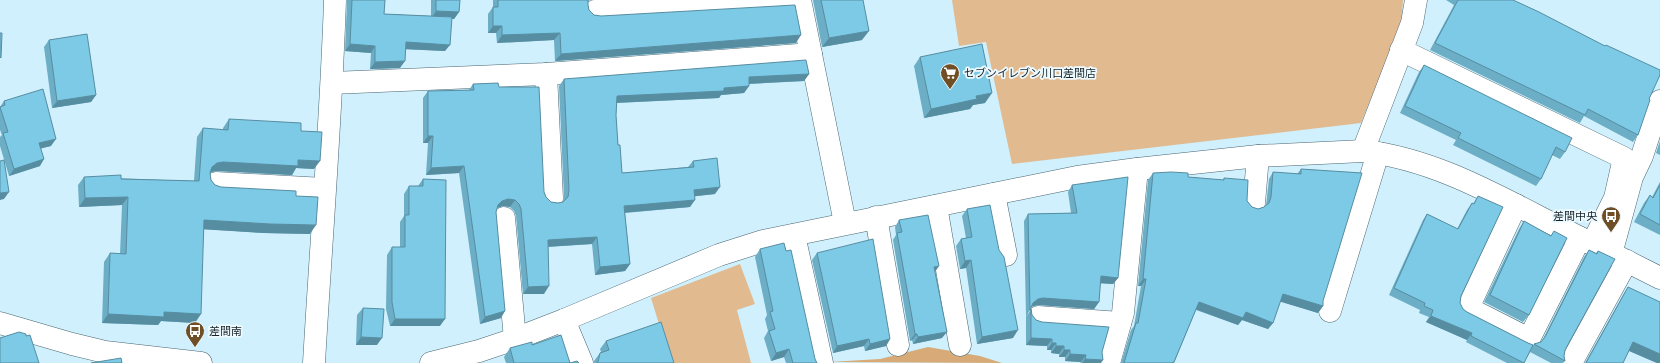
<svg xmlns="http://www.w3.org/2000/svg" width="1660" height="363" viewBox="0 0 1660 363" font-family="Inter,'Noto Sans JP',sans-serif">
  <rect width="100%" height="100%" fill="#d0f0fd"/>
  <g fill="#e1ba90">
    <polygon points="952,0 1403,0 1401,26 1361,123 1012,164 986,42 959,46"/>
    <polygon points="740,264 755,304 737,310 751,363 671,363 651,298"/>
  </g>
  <polygon fill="#d8aa77" points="928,347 980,356 1002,363 830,362 880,359"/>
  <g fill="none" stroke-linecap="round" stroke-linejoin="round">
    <g stroke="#496671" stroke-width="23">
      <g id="minor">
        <polyline points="800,0 845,223"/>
        <polyline points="595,11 789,0"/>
        <polyline points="1401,50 1624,158 1615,198 1592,244"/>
        <polyline points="546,74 552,198"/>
        <polyline points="332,83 546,74 811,54"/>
        <polyline points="1363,151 1412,23 1416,0"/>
        <polyline points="216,183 324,189"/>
        <polyline points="994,194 1006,255"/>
        <polyline points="1254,203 1258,156"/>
        <polyline points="1516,205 1468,308 1529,339 1580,238"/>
        <polyline points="936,206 960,345"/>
        <polyline points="876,217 898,345"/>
        <polyline points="504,218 515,339"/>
        <polyline points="794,235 822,363"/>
        <polyline points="1611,254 1632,177 1642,156 1660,101"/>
        <polyline points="1330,311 1378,153"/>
        <polyline points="1038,317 1120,323"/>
        <polyline points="564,320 582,363"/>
        <polyline points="0,323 72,344 105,352 201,363"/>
        <path d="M314,363c7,-121 17,-242 21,-363"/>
        <path d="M431,363l48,-12 36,-12 49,-19 155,-65 44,-14 314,-64 60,-8 121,-13 105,-5c64,7 122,38 178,67 40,20 79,40 119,60"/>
        <polyline points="1109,363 1123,313 1137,169"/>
        <polyline points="1571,363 1627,261"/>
      </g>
    </g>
    <use href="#minor" stroke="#fff" stroke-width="22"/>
  </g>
  <g fill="#6baec6">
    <polygon points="347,0 385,0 384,14 431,16 431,0 460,0 459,12 454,19 451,19 445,51 405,49 400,68 370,69 371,53 345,51"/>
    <polygon points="493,0 590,0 588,1 588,5 589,10 594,15 601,16 796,43 555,61 554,40 497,43 496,33 488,33 488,14 493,7"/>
    <polygon points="813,0 863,0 862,40 822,47"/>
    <polygon points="1446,0 1513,0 1649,99 1638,135 1633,142 1584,116 1580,123 1430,50 1454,5"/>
    <polygon points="49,40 96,95 91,102 52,108 44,47"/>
    <polygon points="920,57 985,103 973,105 970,109 924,118 914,66"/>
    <polygon points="1424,65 1565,152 1560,159 1552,155 1541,179 1536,186 1453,145 1456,140 1400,113 1419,72"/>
    <polygon points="809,74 804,81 749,84 749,86 744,93 721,95 719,98 617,103 616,115 618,145 622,173 688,167 693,161 715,194 695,196 690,207 625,213 630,264 625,271 595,275 592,244 548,247 544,294 523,294 516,216 514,211 510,207 503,206 497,208 496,212 501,318 480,324 459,173 426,175 428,143 423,143 423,98 428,91 469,90 473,84 499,87 544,192 546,197 551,202 558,203 563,202 564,197 559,86 564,79"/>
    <polygon points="4,101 51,146 41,148 40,166 9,176 0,146 0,137 2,135 0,130 0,107"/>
    <polygon points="229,119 301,131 314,169 296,168 292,175 217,171 211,172 210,173 211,180 215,185 221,187 296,196 310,234 264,233 204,229 195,323 161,321 158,325 102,323 104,262 110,253 120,254 122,205 79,207 78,185 84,177 194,181 197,137 203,128 223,130 223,128"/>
    <polygon points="1660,141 1660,155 1656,153"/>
    <polygon points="1301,169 1323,301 1323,306 1318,313 1280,301 1273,323 1268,329 1242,320 1238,325 1196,310 1174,363 1121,363 1131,330 1134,326 1141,286 1138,286 1148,180 1153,173 1188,177 1223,180 1224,178 1247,201 1252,207 1258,209 1264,207 1266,206 1269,179 1273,172 1297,174"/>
    <polygon points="423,179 440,326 390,326 386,309 387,255 392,247 400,247 400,222 404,216 404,194 409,186 418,186"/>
    <polygon points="1660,182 1660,235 1634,222 1644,203 1650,195 1652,197"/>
    <polygon points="1072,185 1118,278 1113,284 1100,283 1099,302 1094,309 1039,305 1033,306 1031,307 1030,310 1026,316 1024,221 1028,214 1071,213 1068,192"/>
    <polygon points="1478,196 1460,303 1463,309 1467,312 1528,343 1533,345 1534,344 1541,342 1542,341 1584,257 1589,250 1596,253 1598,251 1565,350 1564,356 1565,361 1563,363 1551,363 1530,352 1524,363 1507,363 1466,342 1467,340 1426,322 1429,317 1419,313 1420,310 1389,295 1423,220 1427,214 1457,229 1467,210 1472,203 1473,204"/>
    <polygon points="967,209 1013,338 977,344 966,268 960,269 956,246 961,239 966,238 962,216"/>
    <polygon points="899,220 935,272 942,338 913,344 912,340 910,341 893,240 896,235 895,227"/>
    <polygon points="1524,221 1551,236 1554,231 1529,315 1523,322 1484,302 1519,229"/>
    <polygon points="760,249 786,251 815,359 817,363 786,363 784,357 771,361 764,338 768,331 765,319 767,315 755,257"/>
    <polygon points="817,253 890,339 886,346 865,351 864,346 833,353 812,260"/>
    <polygon points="1628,287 1657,363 1629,351 1623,363 1585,363 1623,295"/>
    <polygon points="363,308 377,345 356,345 357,315"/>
    <polygon points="1031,309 1032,315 1036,320 1102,352 1101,363 1080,363 1081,362 1065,361 1065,357 1059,357 1059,354 1051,353 1051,350 1047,350 1047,346 1026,345 1026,317"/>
    <polygon points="606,341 674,363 594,363 594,361 600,353 601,352 600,349"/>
    <polygon points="532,345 570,363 579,363 506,363 504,357 510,348"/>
  </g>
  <g fill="#578da1">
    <polygon points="436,11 459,12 454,19 431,19"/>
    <polygon points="493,26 502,26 496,33 488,33"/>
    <polygon points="869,31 862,40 822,47 829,38"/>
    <polygon points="560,33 554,40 497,43 502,35"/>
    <polygon points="801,35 796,43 555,61 561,54"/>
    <polygon points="406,42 450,45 445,51 401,49"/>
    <polygon points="350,44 375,46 371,53 345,51"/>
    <polygon points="405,61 400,68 370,69 375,62"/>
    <polygon points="809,74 804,81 744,84 749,77"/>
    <polygon points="749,86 744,93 721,95 719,98 612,103 617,96"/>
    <polygon points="992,93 985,103 973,105 970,109 924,118 931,109 976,96"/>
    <polygon points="96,95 91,102 52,108 57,101"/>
    <polygon points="428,136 433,136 428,143 423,143"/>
    <polygon points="56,139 51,146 35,150 39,143"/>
    <polygon points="44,159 40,166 9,176 14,169"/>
    <polygon points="298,160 320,161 314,169 296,168 292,175 217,171 211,172 206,176 212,167 217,163 223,162"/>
    <polygon points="464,166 459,173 426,175 431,168"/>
    <polygon points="720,187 715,194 689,197 694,190"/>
    <polygon points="9,192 4,199 0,200 0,193"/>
    <polygon points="128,197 122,205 79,207 85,198"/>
    <polygon points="508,199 515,200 510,207 503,206 497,208 498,205 502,201"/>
    <polygon points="695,200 690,207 620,213 624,206"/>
    <polygon points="204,220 316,225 310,234 264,233 198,229"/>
    <polygon points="597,237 592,244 543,247 548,240"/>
    <polygon points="971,260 966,268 960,269 965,261"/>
    <polygon points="630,264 625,271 595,275 600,267"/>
    <polygon points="939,266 935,272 934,267"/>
    <polygon points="1101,276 1118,278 1113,284 1096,283"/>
    <polygon points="1143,279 1146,279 1141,286 1138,286"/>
    <polygon points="549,286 544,294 523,294 528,287"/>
    <polygon points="1283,294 1323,306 1318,313 1278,301"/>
    <polygon points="1043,298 1099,302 1094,309 1039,305 1033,306 1030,308 1033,303 1038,299"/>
    <polygon points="1199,302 1246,312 1273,323 1268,329 1242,320 1238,325 1195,309"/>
    <polygon points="505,311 501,318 480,324 485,317"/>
    <polygon points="164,312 201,314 195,323 161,321 158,325 102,323 108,314"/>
    <polygon points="1431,316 1472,333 1467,340 1426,322"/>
    <polygon points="395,319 445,319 440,326 390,326"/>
    <polygon points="1018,330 1013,338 977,344 982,337"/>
    <polygon points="947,332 942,338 913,344 918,337"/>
    <polygon points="915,334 917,334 912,340 910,341"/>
    <polygon points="361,337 382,338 377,345 356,345"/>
    <polygon points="1031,338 1052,339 1047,346 1026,345"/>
    <polygon points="869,339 864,346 833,353 837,346"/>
    <polygon points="890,339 886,346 865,351 870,344"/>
    <polygon points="1633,342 1660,354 1660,363 1657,363 1627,350"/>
    <polygon points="1052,343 1056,343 1051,350 1047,350"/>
    <polygon points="1056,346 1064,346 1059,354 1051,353"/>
    <polygon points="789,349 784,357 771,361 776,353"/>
    <polygon points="1064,350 1070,350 1065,357 1059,357"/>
    <polygon points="1070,354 1086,355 1081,362 1065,361"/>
    <polygon points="1085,359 1103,360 1101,363 1082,363"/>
  </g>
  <g fill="#7ccae6" stroke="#578da1">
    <polygon points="352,0 385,0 384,14 452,17 450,45 406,42 405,61 375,62 375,46 350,44"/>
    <polygon points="436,0 460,0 459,12 436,11"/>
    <polygon points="498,0 588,0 588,5 589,10 594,15 601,16 795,5 801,35 561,54 560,33 502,35 502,26 493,26 493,7 498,7"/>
    <polygon points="821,0 863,0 869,31 829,38"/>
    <polygon points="1458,0 1513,0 1539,12 1605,46 1606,45 1660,70 1660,75 1649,99 1650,100 1638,135 1588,109 1585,115 1435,43"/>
    <polygon points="0,33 2,33 1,58 0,57"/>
    <polygon points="87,34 96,95 57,101 49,40"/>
    <polygon points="982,44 992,93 976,96 977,99 931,109 920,57"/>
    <polygon points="806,60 809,74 749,77 749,86 724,88 724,91 617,96 616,115 618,145 620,145 622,173 694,167 693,161 717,158 720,187 694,190 695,200 624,206 630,264 600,267 597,237 548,240 549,286 528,287 521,209 519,204 515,200 508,199 502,201 498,205 496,212 505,311 485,317 464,166 431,168 433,136 428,136 428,91 474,90 473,84 498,83 499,87 539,87 544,192 546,197 551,202 558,203 563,202 568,197 569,190 564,79"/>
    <polygon points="1424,65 1572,138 1565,152 1556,147 1541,179 1458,138 1461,133 1405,106"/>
    <polygon points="43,89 56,139 39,143 44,159 14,169 3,133 8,132 0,107 5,105 4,101"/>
    <polygon points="229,119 301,123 301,131 322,132 320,161 298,160 298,166 223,162 217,163 212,167 210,173 211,180 215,185 221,187 296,191 296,196 318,197 316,225 270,224 204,220 201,314 164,312 164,317 108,314 110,253 126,254 128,197 85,198 84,177 121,175 121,179 199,181 203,128 228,130"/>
    <polygon points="4,160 9,192 0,193 0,161"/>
    <polygon points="1301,169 1362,173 1323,301 1323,306 1283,294 1273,323 1246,312 1243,318 1199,302 1174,362 1173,362 1172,363 1124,363 1136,323 1138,323 1146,279 1143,279 1153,173 1171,172 1188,173 1188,177 1224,180 1224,178 1248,180 1247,201 1252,207 1258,209 1264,207 1269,203 1271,197 1273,172 1301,174"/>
    <polygon points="1128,177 1118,278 1101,276 1099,302 1043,298 1038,299 1033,303 1030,310 1028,214 1077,213 1072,185"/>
    <polygon points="423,179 446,180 445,319 395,319 392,302 392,247 405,247 405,215 409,215 409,186 423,186"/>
    <polygon points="1660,185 1660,225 1640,214 1650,195 1653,198"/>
    <polygon points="1478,196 1503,207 1461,296 1460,303 1463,309 1467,312 1528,343 1533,345 1524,363 1471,336 1472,333 1431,316 1433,310 1424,306 1425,303 1394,288 1427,214 1458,229 1472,203 1474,204"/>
    <polygon points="990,205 999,250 1004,257 1018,330 982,337 971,260 965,261 961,239 972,237 967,209"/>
    <polygon points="928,215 939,266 934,267 947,332 918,337 917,334 915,334 897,233 902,232 899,220"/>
    <polygon points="1524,221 1551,236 1554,231 1567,238 1529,315 1490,295"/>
    <polygon points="873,239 890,339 870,344 869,339 837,346 817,253"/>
    <polygon points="784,243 786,251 791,250 815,359 817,363 793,363 789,349 776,353 769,331 775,329 770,312 773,311 760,249"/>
    <polygon points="1589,250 1597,254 1598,251 1615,259 1565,350 1564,356 1565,361 1534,344 1541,342 1545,337"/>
    <polygon points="1628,287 1660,302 1660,354 1633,342 1623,363 1586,363 1587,361"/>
    <polygon points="363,308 384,309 382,338 361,337"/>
    <polygon points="1031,309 1032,315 1036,320 1042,322 1109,327 1102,352 1103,360 1085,359 1086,355 1070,354 1070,350 1064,350 1064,346 1056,346 1056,343 1052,343 1052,339 1031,338"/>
    <polygon points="661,322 674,363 597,363 598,362 600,353 609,350 606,341"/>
    <polygon points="19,332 26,334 26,336 30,335 39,363 0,363 0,338"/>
    <polygon points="561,335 570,363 577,361 579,363 514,363 510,348 532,342 532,345"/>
    <polygon points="121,358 122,363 91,363"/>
  </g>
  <defs>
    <g id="supermarket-pin" transform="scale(1)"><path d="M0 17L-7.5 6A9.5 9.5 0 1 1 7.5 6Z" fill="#704f26" stroke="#edfaff"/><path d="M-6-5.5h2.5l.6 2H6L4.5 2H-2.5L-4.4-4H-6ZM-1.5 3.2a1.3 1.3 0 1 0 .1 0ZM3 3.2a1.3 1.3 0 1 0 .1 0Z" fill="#fff"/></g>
    <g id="bus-pin" transform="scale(1)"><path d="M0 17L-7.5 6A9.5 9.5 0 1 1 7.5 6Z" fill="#704f26" stroke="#edfaff"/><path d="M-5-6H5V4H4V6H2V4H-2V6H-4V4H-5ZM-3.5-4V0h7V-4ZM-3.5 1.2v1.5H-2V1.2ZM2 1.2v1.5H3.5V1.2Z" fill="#fff"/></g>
  </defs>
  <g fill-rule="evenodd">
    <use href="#supermarket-pin" x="950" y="73"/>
    <use href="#bus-pin" x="1611" y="216"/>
    <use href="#bus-pin" x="195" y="331"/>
  </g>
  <g text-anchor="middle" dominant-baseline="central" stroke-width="3.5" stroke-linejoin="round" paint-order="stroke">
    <g font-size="11" fill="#162227" stroke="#edfaff" text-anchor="start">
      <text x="964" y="73">セブンイレブン川口差間店</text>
      <text x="1597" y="216" text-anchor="end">差間中央</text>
      <text x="209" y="331">差間南</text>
    </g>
  </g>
</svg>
